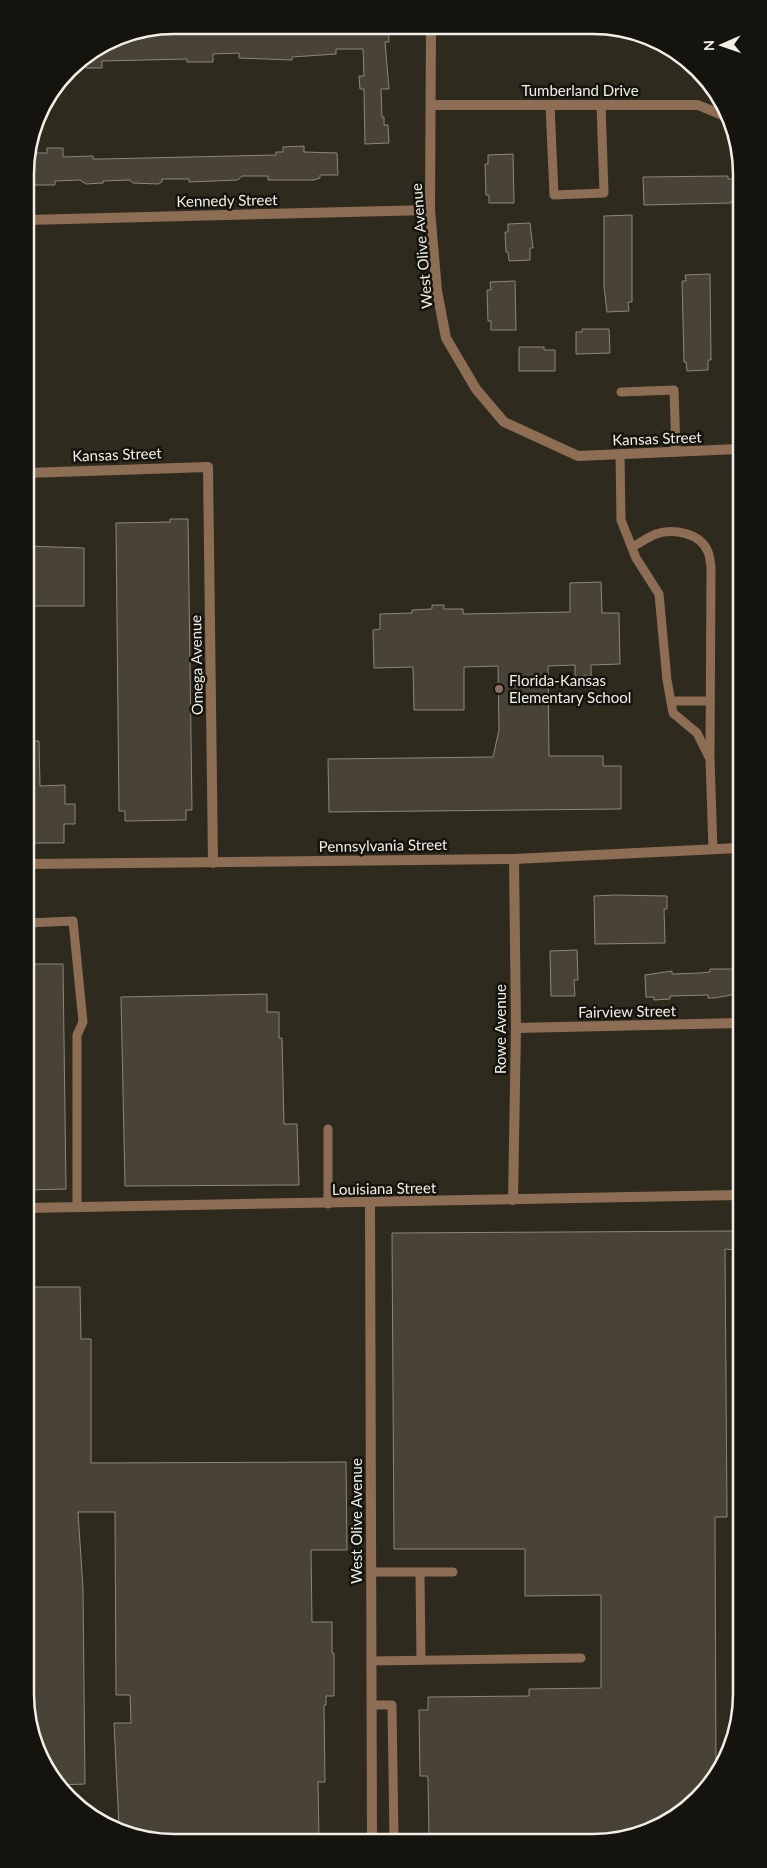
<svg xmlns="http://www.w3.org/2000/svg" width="767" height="1868" viewBox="0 0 767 1868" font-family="Lato,sans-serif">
  <rect width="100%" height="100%" fill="#2f2a1e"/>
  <g fill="#494337" stroke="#8d8779">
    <polygon points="388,26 389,42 385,42 389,89 381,89 382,117 384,117 384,125 388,125 389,143 365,144 364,89 360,89 359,76 364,76 363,49 336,49 336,54 292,57 292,60 239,58 239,53 213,54 213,62 187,62 187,59 102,61 102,68 86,68 86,61 76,62 117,36 147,30 282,28 314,28 318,32 358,32 358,27"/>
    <polygon points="304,146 304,152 337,153 338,175 320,175 320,178 314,180 268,180 268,176 242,176 238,180 189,182 189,179 162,179 162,182 158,184 133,183 130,180 103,181 103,183 86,184 80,180 55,181 55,185 29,185 29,153 47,153 47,148 63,148 63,157 93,156 93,159 102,159 276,155 276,152 283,152 283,147"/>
    <polygon points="513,154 514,203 489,203 489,195 486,195 485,164 488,164 488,155"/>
    <polygon points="728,176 728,179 737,179 737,201 731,201 731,203 644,205 643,177"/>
    <polygon points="632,215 632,302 628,302 629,311 607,312 604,287 604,216"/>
    <polygon points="530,223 533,248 530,248 530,260 509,261 508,252 506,252 505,232 508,232 508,224"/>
    <polygon points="710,274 711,360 708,360 708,370 687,371 686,362 684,362 682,281 686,281 685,275"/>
    <polygon points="515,281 516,330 491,330 491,321 488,321 487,290 491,290 490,282"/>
    <polygon points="582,329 609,329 610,353 576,354 576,332 582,332"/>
    <polygon points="519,347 544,347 544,350 555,350 555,371 519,371"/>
    <polygon points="170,519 188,519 192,810 186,810 186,820 125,821 125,811 119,811 116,523 170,522"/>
    <polygon points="26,546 84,548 84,606 27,606"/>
    <polygon points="601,582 602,613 619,613 620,664 591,665 591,676 575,676 575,665 548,666 549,756 603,756 603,766 621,766 621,809 329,812 328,759 493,757 499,730 498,666 464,667 464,710 414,710 413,667 374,668 373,630 380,629 380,614 412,613 412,610 432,609 432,605 444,605 444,609 463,609 463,614 570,612 570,583"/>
    <polygon points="27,741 39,741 40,786 65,785 65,804 75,804 75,824 64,824 64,843 27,843"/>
    <polygon points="615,895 667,896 667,909 664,909 665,943 595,944 594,896"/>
    <polygon points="577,950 578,980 574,980 575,996 551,996 550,951"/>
    <polygon points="28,964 63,964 66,1189 28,1190"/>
    <polygon points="710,969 736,969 736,994 715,998 708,998 708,995 670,996 670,999 654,1000 654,997 646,997 645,975 672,971 672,974 699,973 710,972"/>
    <polygon points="267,994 267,1012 279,1012 279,1038 282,1038 284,1124 297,1124 299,1185 125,1186 121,997"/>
    <polygon points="736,1231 736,1250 725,1249 727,1517 715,1517 716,1775 705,1792 676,1818 632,1838 429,1839 428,1779 427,1776 420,1776 419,1710 428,1710 428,1697 529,1696 529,1689 601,1688 601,1595 525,1596 525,1549 394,1549 392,1233"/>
    <polygon points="29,1287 80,1287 81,1339 91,1339 91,1463 346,1462 347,1550 311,1550 312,1622 332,1622 332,1653 334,1653 334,1696 326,1696 326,1705 324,1705 325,1782 318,1782 319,1839 145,1840 119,1827 114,1723 131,1723 130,1695 116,1695 115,1512 78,1512 83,1588 85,1784 58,1785 45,1769 30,1733"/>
  </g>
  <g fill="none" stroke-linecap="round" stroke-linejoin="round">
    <g stroke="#8d6e55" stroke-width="9">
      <polyline points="550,105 554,195 604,193 601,105"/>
      <polyline points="621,392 674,390 676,452"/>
      <polyline points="620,454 621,520 636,558 659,594 667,680 673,713 697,733 710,759 713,849"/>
      <path d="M632,547c8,-4 16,-10 24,-13 17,-6 45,-1 52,18 2,4 2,10 3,15l-1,189"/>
      <polyline points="671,701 710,701"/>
      <polyline points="28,923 73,921 83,1022 77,1035 77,1207"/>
      <polyline points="328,1129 328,1204"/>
      <polyline points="371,1572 453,1572"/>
      <polyline points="420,1573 421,1660"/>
      <polyline points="371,1661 581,1658"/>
      <polyline points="372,1705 392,1705 394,1839"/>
    </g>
    <g stroke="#8d6e55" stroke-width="10">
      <polyline points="431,27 430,210 437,291 446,338 476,389 504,422 578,456 738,449"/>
      <polyline points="431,105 698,105 727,117"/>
      <polyline points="26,220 430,210"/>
      <polyline points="26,473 208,467 213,863"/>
      <polyline points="27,864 514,859 739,848"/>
      <polyline points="516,1028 740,1023"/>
      <polyline points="513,1200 516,1028 514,859"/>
      <polyline points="370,1203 372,1839"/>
      <polyline points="28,1208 740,1195"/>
    </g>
  </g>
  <circle fill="#8d6e63" stroke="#15130d" stroke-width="2" cx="499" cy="689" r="5"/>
  <g text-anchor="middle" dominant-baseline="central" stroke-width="5" stroke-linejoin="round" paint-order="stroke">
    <g font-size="15" fill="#f2efe7" stroke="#15130d">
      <text x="580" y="90">Tumberland Drive</text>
      <text transform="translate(227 200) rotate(-1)">Kennedy Street</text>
      <text transform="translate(421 246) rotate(-95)">West Olive Avenue</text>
      <text transform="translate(657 438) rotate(-2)">Kansas Street</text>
      <text transform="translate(117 454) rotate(-2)">Kansas Street</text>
      <text transform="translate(196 665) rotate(-91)">Omega Avenue</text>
      <text transform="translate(383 845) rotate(-1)">Pennsylvania Street</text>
      <text transform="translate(627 1011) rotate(-1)">Fairview Street</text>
      <text transform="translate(500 1029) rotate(-90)">Rowe Avenue</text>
      <text transform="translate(384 1188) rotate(-1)">Louisiana Street</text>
      <text transform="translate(356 1521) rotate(-90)">West Olive Avenue</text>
    </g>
    <g font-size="15" fill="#f2efe7" stroke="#15130d" text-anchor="start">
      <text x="509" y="680">Florida-Kansas<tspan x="509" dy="17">Elementary School</tspan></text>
    </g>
  </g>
  <path d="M0 0H767V1868H0ZM174 34H593A140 140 0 0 1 733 174V1694A140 140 0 0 1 593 1834H174A140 140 0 0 1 34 1694V174A140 140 0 0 1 174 34Z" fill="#15130d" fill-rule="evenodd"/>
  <path fill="none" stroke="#f2efe7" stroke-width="2.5" d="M174 34H593A140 140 0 0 1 733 174V1694A140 140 0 0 1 593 1834H174A140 140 0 0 1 34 1694V174A140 140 0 0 1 174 34Z"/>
  <g transform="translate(722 45) rotate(268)" stroke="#15130d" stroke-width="4" paint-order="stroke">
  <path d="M0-4L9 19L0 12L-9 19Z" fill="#f2efe7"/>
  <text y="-8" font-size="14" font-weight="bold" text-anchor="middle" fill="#f2efe7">N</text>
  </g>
</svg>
